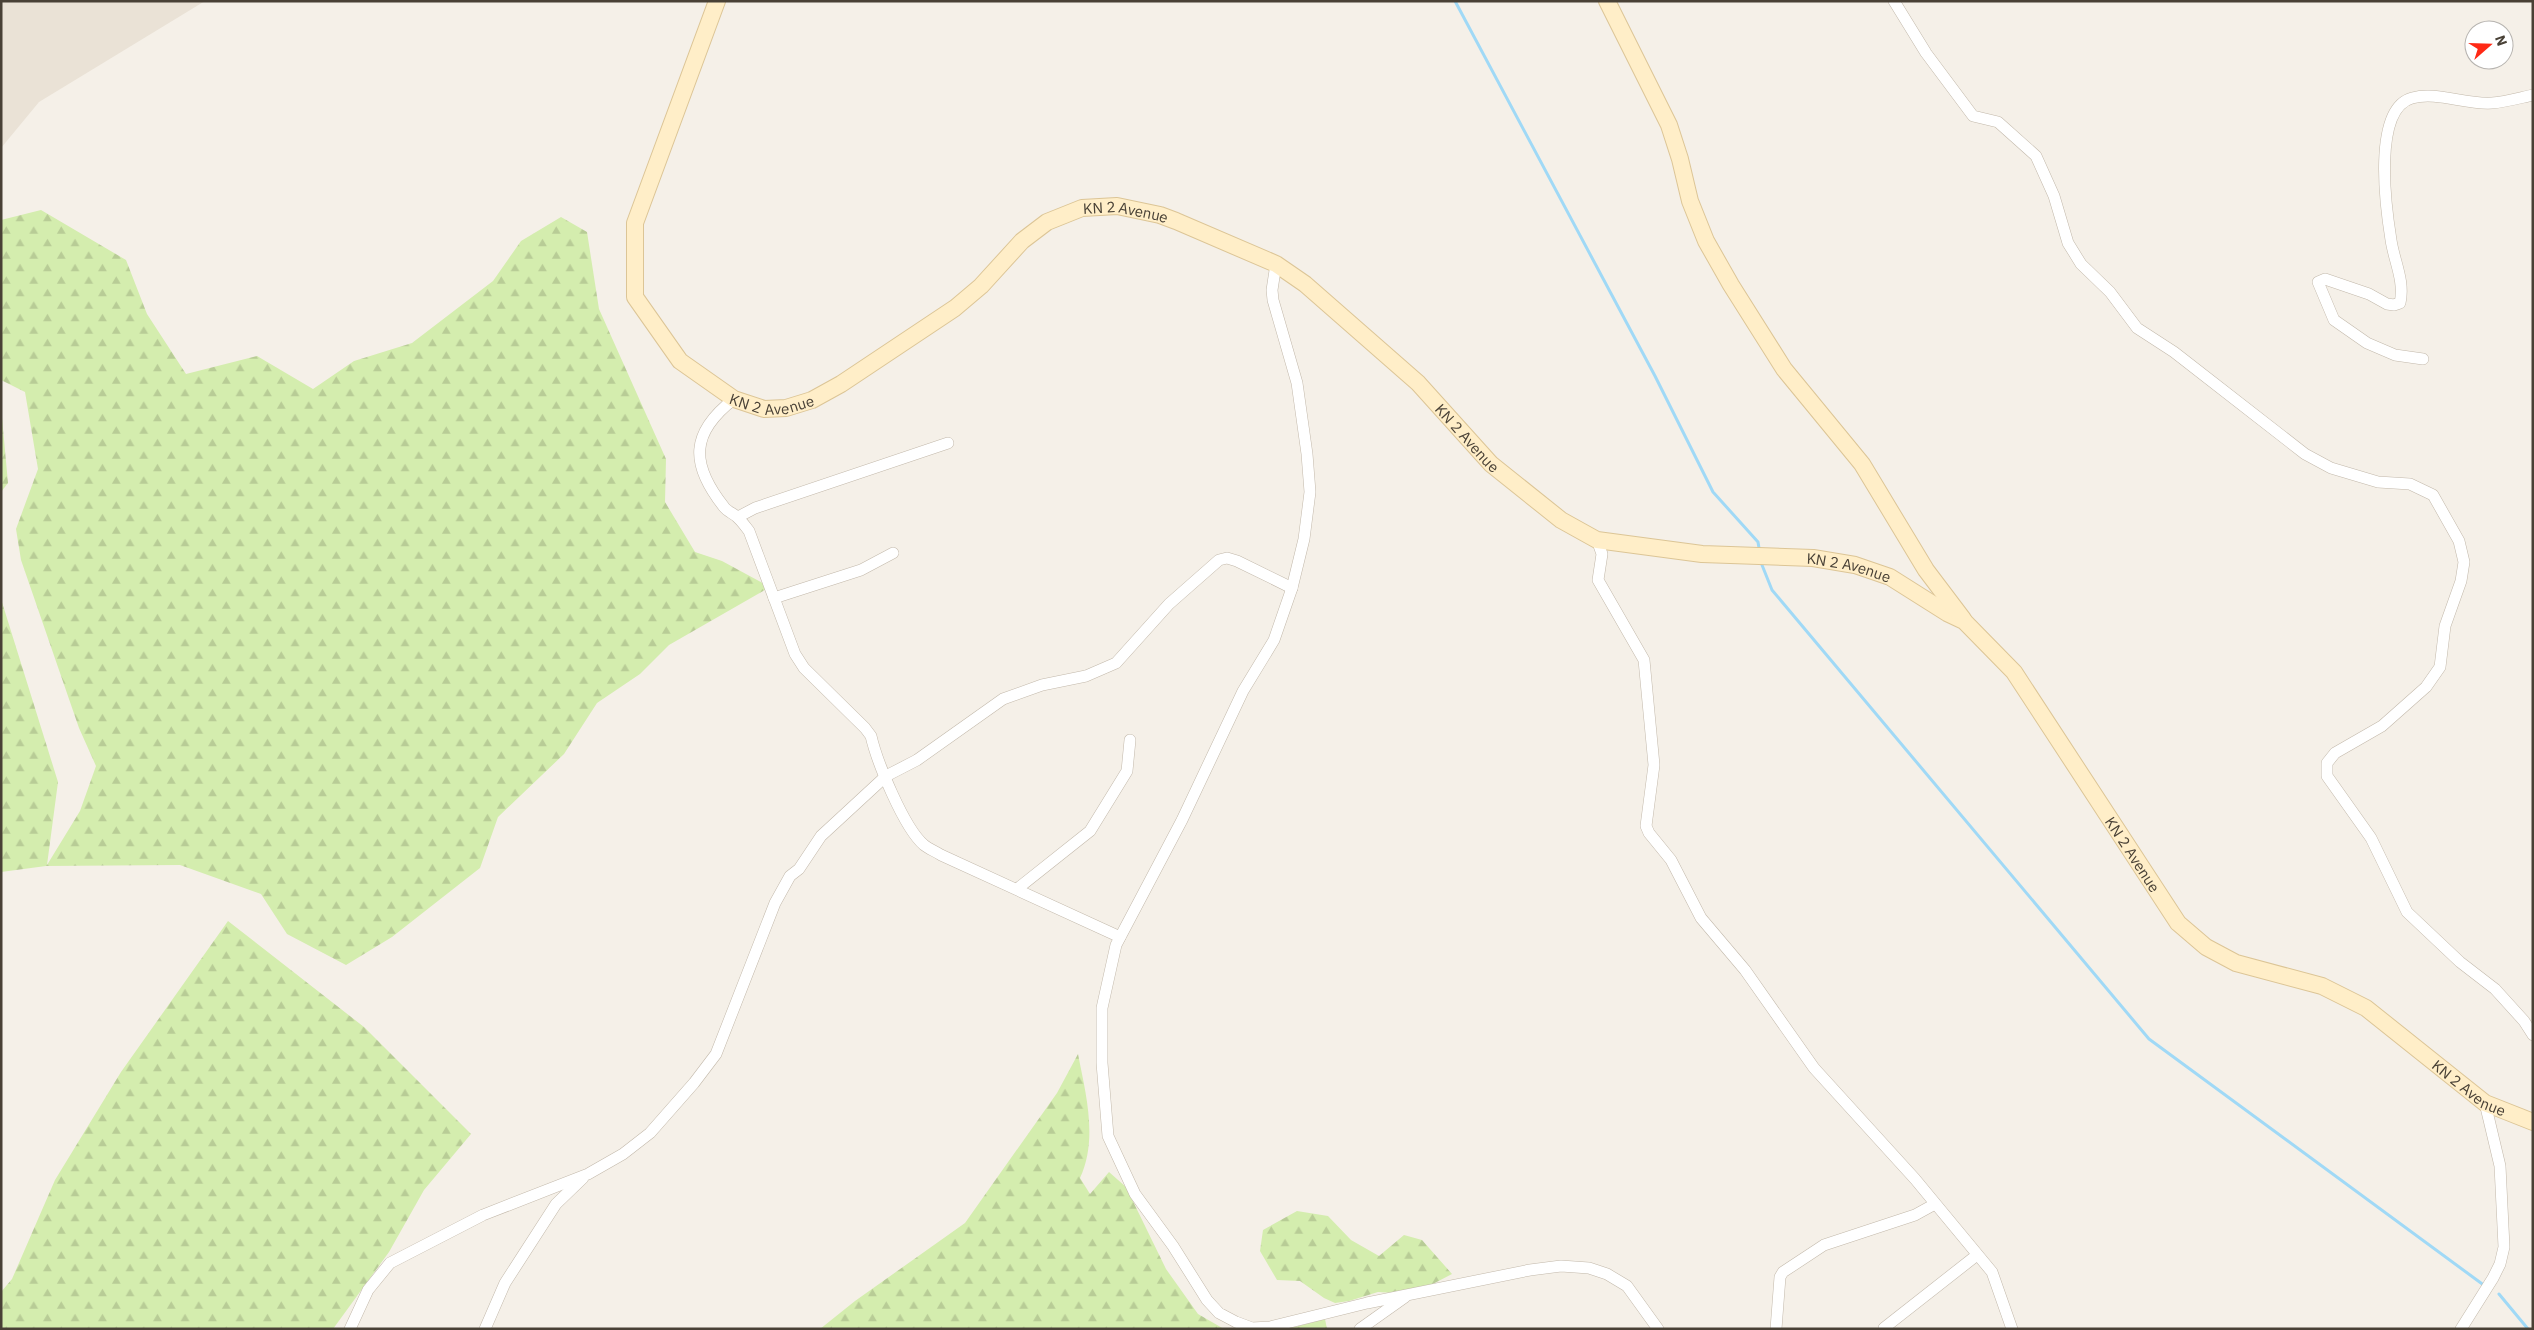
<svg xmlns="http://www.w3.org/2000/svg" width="2534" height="1330" viewBox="0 0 2534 1330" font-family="'IBM Plex Sans',sans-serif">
  <defs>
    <pattern id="forest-firs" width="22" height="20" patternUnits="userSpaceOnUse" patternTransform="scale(1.25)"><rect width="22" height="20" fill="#d4edae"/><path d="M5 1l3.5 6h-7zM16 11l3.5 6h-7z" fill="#b8cc96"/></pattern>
  </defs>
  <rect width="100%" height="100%" fill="#f5f0e8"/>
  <polygon fill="#eae2d6" points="1,1 205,1 39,102 1,148"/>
  <g fill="url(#forest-firs)">
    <polygon points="41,210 126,260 147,314 186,374 257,356 313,389 354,361 412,343 493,281 521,241 561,217 587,232 599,309 666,459 665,502 695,552 722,561 770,587 669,645 640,674 597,703 564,754 498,817 480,868 392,937 346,965 287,934 261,894 180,865 46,866 1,872 1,599 58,782 47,865 80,811 96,766 79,728 21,560 16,529 38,469 25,392 1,380 1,220"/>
    <polygon points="1,407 8,483 1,492"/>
    <polygon points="228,921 364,1027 471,1134 424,1190 389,1252 333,1329 1,1329 1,1292 12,1279 55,1180 121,1072"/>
    <path d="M1078,1054c8,41 20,85 2,124l10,16 19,-22 17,15 40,82 32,45 26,15h-404l35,-28 110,-78 92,-130z"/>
    <polygon points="1297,1211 1328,1216 1351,1240 1379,1256 1404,1235 1422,1240 1452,1274 1427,1287 1394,1293 1378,1292 1349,1301 1335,1303 1324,1298 1300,1281 1277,1280 1260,1251 1263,1230"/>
    <polygon points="1325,1319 1327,1329 1287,1329"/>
  </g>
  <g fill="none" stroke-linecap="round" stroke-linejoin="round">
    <g stroke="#a0d9f6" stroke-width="3">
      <polyline points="1455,1 1655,376 1713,492 1758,542 1759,548"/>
      <polyline points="1762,565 1772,590 2149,1039 2485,1286"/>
      <polyline points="2499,1294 2528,1329"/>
    </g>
    <g stroke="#c2b8aa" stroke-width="12">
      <g id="street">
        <polyline points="1894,1 1926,53 1973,116 1998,122 2036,156 2054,196 2068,243 2081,264 2110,292 2137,328 2174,352 2305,454 2331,468 2378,482 2410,484 2433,495 2459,541 2464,562 2461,581 2445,626 2440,667 2426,687 2382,726 2335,753 2327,763 2327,776 2371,838 2407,912 2460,962 2495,989 2524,1021 2533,1035"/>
        <polyline points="1276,264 1272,290 1273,300 1297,383 1307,454 1310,492 1304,539 1292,588 1274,640 1243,691 1182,820 1116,945 1102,1008 1102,1063 1108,1136 1135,1194 1173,1246 1207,1300 1219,1313 1236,1322 1252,1328 1270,1327 1367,1303 1530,1270 1561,1266 1589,1268 1607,1274 1627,1286 1658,1329"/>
        <path d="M2423,359l-28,-4 -28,-12 -33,-23 -16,-38 7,-3 44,15 18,10 7,1 6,-2c5,-22 -6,-42 -9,-63 -5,-31 -19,-131 21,-142 25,-7 54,7 80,5 13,-1 27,-5 41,-8"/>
        <path d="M734,399c-44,34 -44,65 -10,108 3,4 8,6 12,9 5,4 9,10 13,15l46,123 9,14 61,60 6,8c6,26 33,92 53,109 5,4 11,6 17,10l179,82"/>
        <polyline points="738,517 755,508 948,443"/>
        <polyline points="1597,540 1602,554 1598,580 1644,660 1654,765 1646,826 1649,833 1671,860 1701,918 1745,970 1814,1068 1915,1179 1992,1272 2012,1329"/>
        <polyline points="774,598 861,570 893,553"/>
        <polyline points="1017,889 1090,831 1127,771 1130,740"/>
        <polyline points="1884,1328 1977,1255"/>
        <polyline points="350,1329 368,1290 390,1263 483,1215 588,1174 623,1154 650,1133 694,1083 716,1054 775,903 790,876 799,869 821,836 886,776 917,760 1003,699 1042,685 1086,676 1116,663 1169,604 1219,560 1227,558 1237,561 1292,588"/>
        <polyline points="485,1329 505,1283 556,1204 583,1178"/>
        <polyline points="1360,1329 1405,1297"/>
        <polyline points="1776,1329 1780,1277 1783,1272 1824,1245 1915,1215 1935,1204"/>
        <polyline points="2461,1329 2493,1278 2500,1264 2504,1247 2500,1166 2485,1103"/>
      </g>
    </g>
    <g stroke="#dcc596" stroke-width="18">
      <g id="secondary">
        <path id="s1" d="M717,1l-82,222v74l45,64 54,38 30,10 22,-1 26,-8 29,-16 114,-76 26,-22 41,-45 25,-19 35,-14 35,-2 43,9 16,6 100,43 29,20 113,99 73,81 70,56 36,20 105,14 111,4 42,7 35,12 57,36 17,8 50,51 164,251 28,24 30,16 86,23 44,22 119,95 48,19"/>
        <polyline points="1607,1 1669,125 1680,159 1690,201 1706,241 1731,285 1784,369 1862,464 1926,570 1963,619"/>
      </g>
    </g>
    <use href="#street" stroke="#fff" stroke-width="11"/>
    <use href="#secondary" stroke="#ffeec8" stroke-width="16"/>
  </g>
  <g text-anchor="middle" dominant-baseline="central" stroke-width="5" stroke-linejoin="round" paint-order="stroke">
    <g font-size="15" fill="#494136" stroke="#fff">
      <text stroke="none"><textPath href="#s1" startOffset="914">KN 2 Avenue</textPath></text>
      <text stroke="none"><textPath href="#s1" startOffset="494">KN 2 Avenue</textPath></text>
      <text stroke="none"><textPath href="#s1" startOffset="1334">KN 2 Avenue</textPath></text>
      <text stroke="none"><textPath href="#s1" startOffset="1754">KN 2 Avenue</textPath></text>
      <text stroke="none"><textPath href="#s1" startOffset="2172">KN 2 Avenue</textPath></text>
      <text stroke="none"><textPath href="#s1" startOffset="2594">KN 2 Avenue</textPath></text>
    </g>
  </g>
  <rect width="2534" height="1330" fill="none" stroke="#494136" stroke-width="5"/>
  <g transform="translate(2489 45) rotate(70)"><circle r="24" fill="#ffffff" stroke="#b6b3af"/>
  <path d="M0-4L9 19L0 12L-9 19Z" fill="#ff2915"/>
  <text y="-8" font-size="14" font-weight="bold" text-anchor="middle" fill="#494136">N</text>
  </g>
</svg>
